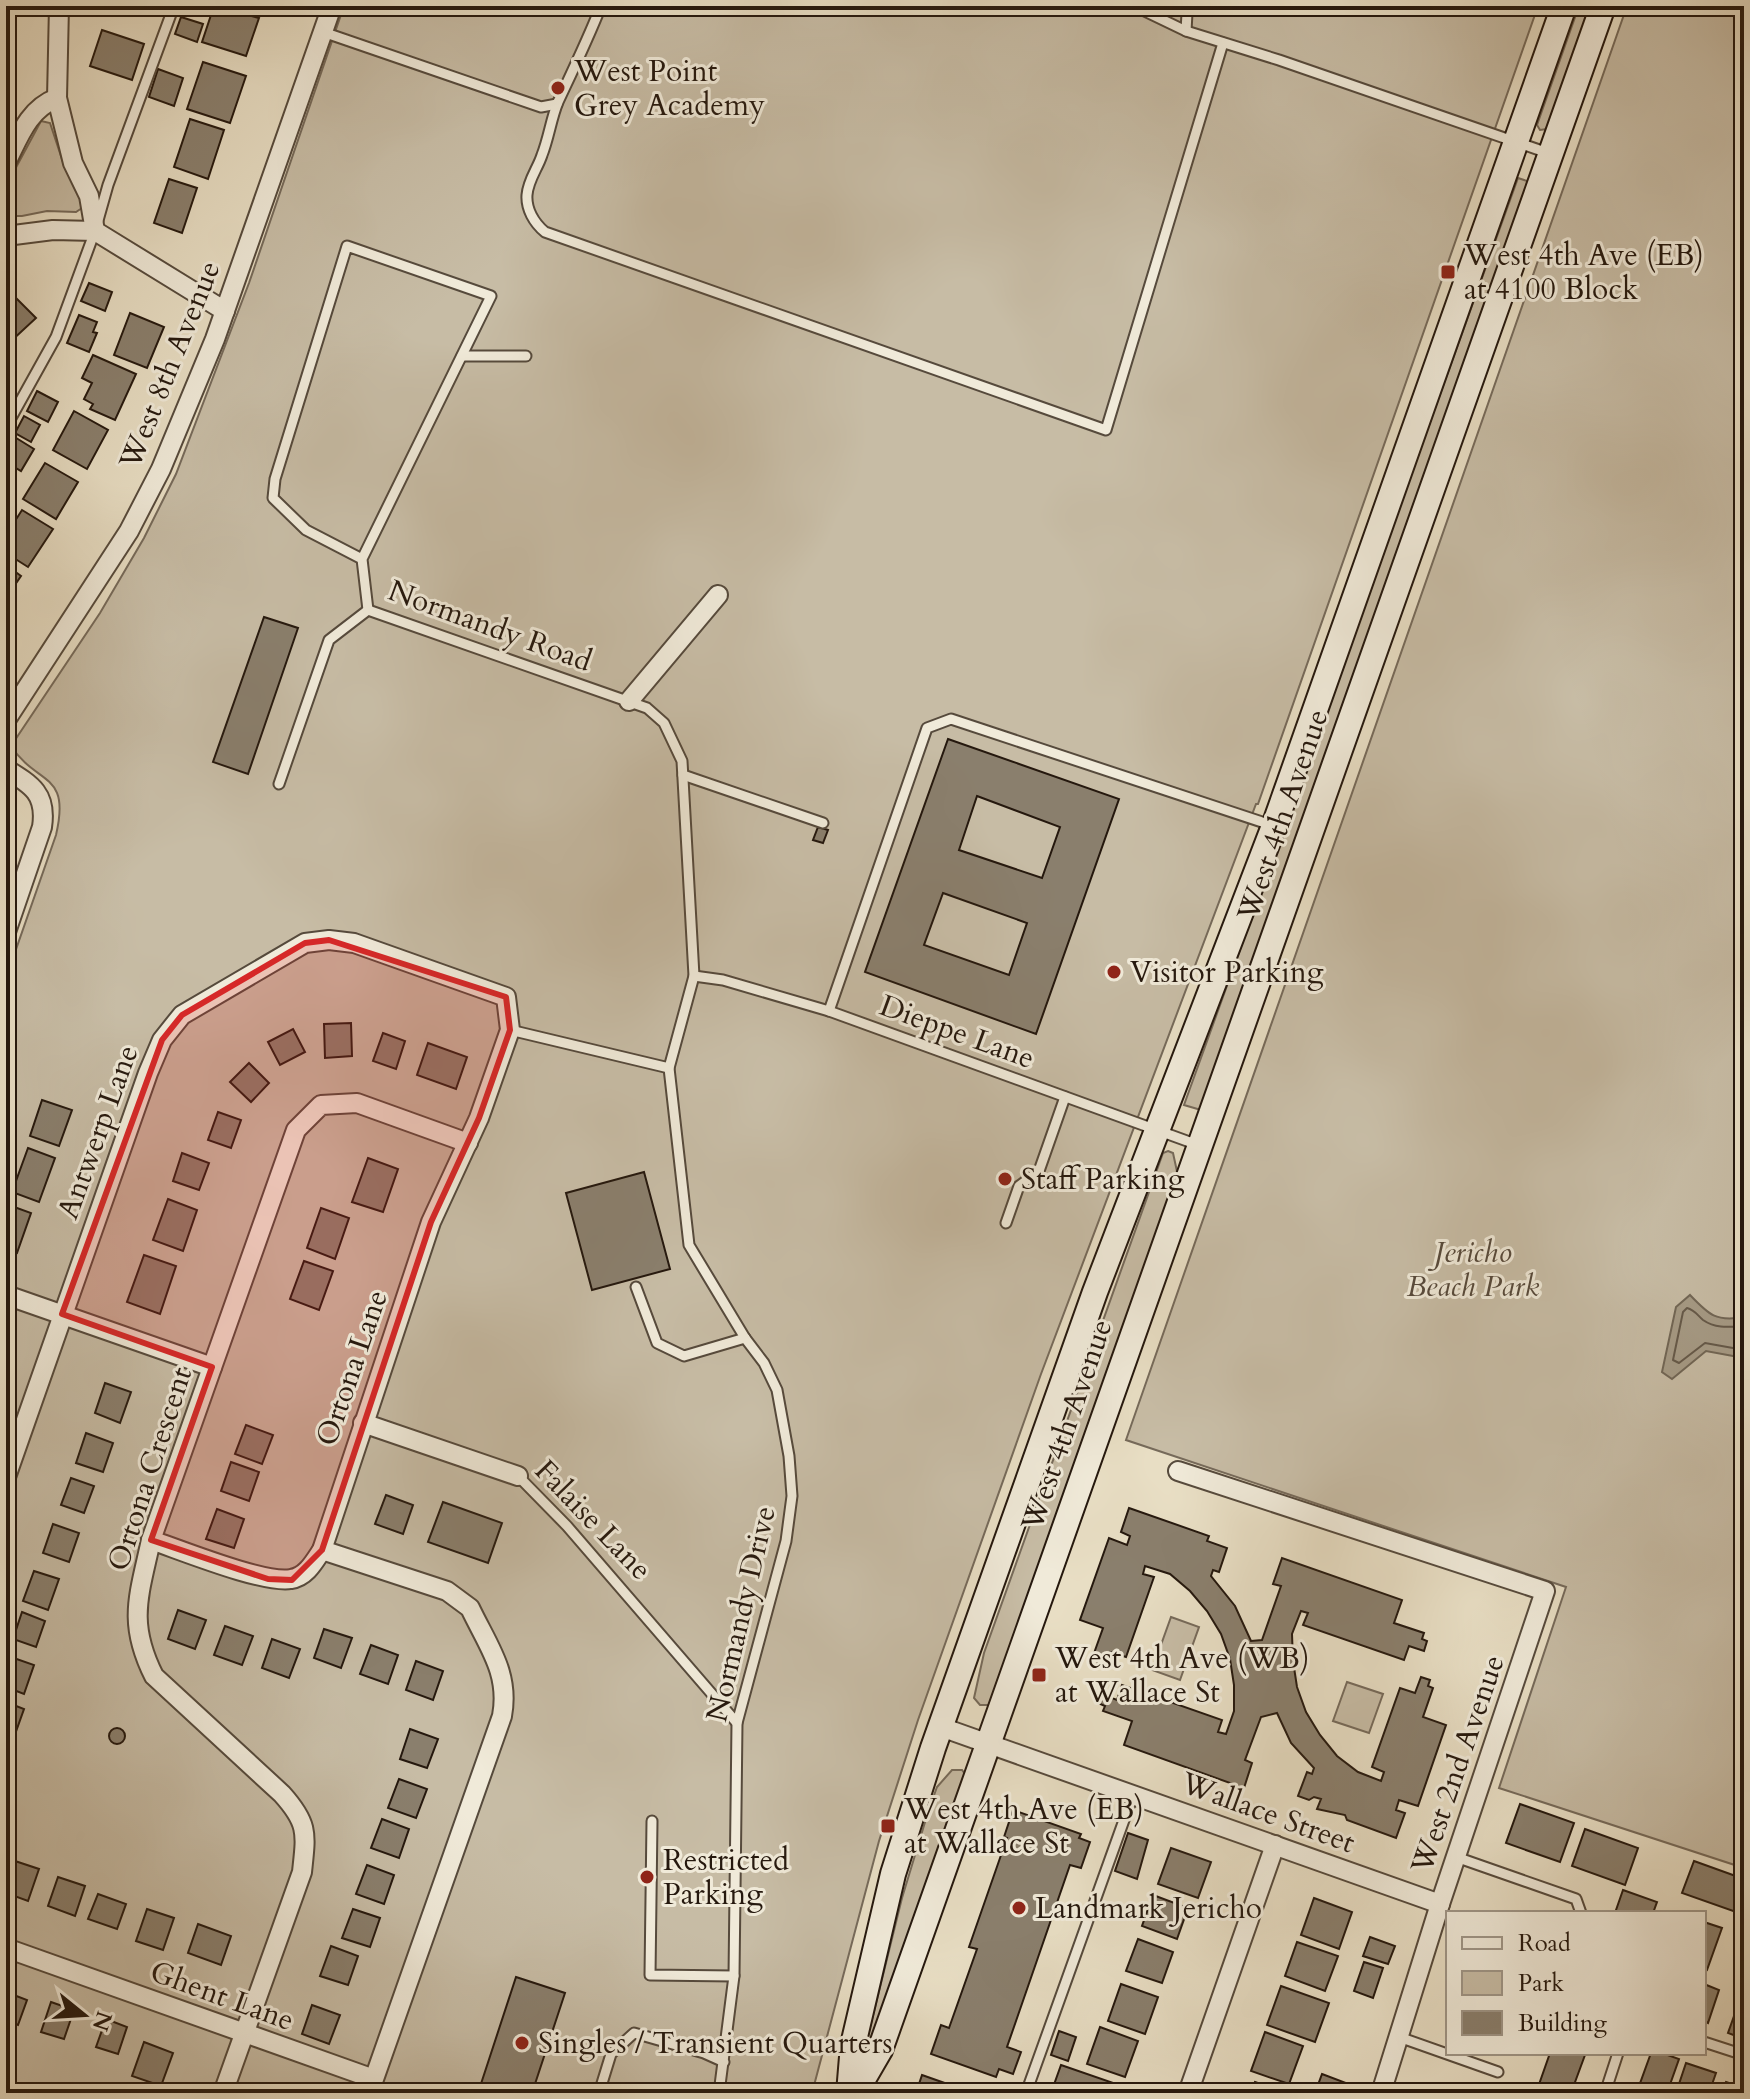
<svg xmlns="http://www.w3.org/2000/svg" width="1750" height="2099" viewBox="0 0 1750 2099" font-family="Cardo,serif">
  <rect width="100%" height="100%" fill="#e8dec4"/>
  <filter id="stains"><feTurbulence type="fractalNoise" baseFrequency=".0025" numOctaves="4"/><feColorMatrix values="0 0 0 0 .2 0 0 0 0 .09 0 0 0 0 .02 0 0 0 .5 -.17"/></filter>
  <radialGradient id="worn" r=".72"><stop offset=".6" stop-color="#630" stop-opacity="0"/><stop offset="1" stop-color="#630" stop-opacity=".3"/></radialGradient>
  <g fill="#c7bca5" stroke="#766a5a" stroke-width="2">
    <path d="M344,6h1194l-280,798h-2l-215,570 -123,346 -39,121 -67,252h-806v-1115l50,-143c15,-64 -19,-49 -45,-89l89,-133 44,-75 32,-64 73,-191z"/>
    <polygon points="1579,6 1594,6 1547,129 1540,130 1537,125"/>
    <polygon points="1627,6 1744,6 1744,1868 1499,1788 1566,1587 1126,1440"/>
    <polygon points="41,121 50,123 65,168 83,203 82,208 76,212 47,211 22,216 15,216 6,211 6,186"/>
    <polygon points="1518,178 1530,182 1201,1110 1184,1105"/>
    <polygon points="1168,1151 1173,1153 1178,1176 991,1705 980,1705 974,1698 984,1653 1163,1153"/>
    <polygon points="1171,1617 1199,1627 1180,1680 1152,1670"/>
    <polygon points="1347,1682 1383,1694 1369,1733 1333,1721"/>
    <polygon points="952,1770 962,1770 965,1774 871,2046 868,2046 867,2040 902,1898 929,1809 937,1787"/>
  </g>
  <path fill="#a69b86" stroke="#726756" stroke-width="2" d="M1690,1295c19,20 26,27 54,22v41l-38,-7 -34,28 -10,-7 14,-65z"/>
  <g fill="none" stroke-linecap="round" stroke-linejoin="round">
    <path stroke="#665a4a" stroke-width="2" d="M1744,1326c-15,1 -28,3 -41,-6 -6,-5 -8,-10 -16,-12l-4,4 -10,48 6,3 26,-20 39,7"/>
  </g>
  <g fill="#8a7f6d" stroke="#25180e" stroke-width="2" fill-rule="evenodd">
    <polygon points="214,6 259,18 246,56 202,42"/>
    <polygon points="181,17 203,24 197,42 175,34"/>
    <polygon points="102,30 144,44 132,80 90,66"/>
    <polygon points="203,62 246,76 230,123 187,109"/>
    <polygon points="158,69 183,78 174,106 149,97"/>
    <polygon points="190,119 224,130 208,179 174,167"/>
    <polygon points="169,179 197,188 182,233 154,223"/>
    <polygon points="89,283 112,292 105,311 81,301"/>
    <polygon points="15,297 36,318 9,343 6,339 6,306"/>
    <polygon points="130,313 164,327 147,368 114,355"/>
    <polygon points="79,315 97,322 93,332 97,333 89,352 67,343"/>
    <polygon points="93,355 136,374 115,420 90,409 93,404 84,399 92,383 82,378"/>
    <polygon points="37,391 58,402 48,422 27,411"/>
    <polygon points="74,411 108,430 87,469 53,450"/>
    <polygon points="24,416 40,425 31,442 15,433"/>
    <polygon points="13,436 34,449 21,471 6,462 6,448"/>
    <polygon points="45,463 78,482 56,519 23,499"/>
    <polygon points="22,510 53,529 28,567 6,553 6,535"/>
    <polygon points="6,565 21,576 6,598"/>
    <polygon points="264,617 298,628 248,774 213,762"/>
    <path d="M948,739l171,60 -83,235 -171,-62zM977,796l83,31 -18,51 -83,-28zM943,893l84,30 -18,52 -85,-30z"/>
    <polygon points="818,827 828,830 823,843 813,840"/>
    <polygon points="351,1023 352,1056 325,1058 324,1024"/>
    <polygon points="293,1029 305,1052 280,1065 268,1042"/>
    <polygon points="383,1033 405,1041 396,1069 373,1061"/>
    <polygon points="428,1043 467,1057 456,1089 417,1075"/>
    <polygon points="249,1063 269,1083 251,1102 230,1082"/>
    <polygon points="42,1100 72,1110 59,1146 30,1136"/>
    <polygon points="218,1112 241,1120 231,1148 208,1140"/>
    <polygon points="28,1148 55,1158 39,1202 12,1192"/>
    <polygon points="182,1153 209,1163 199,1190 173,1181"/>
    <polygon points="368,1158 398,1169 383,1212 352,1202"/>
    <polygon points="644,1172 670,1269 592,1290 566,1193"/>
    <polygon points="168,1199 197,1210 183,1251 153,1240"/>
    <polygon points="6,1204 31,1213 17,1253 6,1249"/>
    <polygon points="321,1208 349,1218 335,1259 307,1248"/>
    <polygon points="144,1255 176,1266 160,1314 127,1302"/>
    <polygon points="304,1261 333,1271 319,1310 290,1299"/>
    <polygon points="105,1383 131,1392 120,1423 95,1413"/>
    <polygon points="246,1425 273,1435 262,1464 235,1454"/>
    <polygon points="86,1433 113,1443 103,1472 76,1463"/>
    <polygon points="231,1462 259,1472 249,1501 221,1491"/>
    <polygon points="71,1478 94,1486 84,1513 61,1505"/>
    <polygon points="386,1495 413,1505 403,1534 375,1524"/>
    <polygon points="443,1502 502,1523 488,1563 428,1542"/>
    <polygon points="1129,1508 1209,1536 1207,1541 1227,1548 1219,1572 1213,1570 1211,1576 1235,1606 1251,1641 1262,1640 1281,1586 1273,1584 1282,1558 1402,1600 1394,1623 1424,1633 1422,1639 1427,1641 1424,1651 1409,1646 1404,1660 1303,1625 1308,1613 1301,1611 1292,1634 1293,1661 1297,1687 1306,1712 1320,1735 1337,1756 1358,1772 1381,1781 1384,1772 1372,1767 1400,1688 1415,1693 1421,1677 1430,1680 1428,1686 1433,1688 1423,1717 1446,1725 1418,1806 1399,1800 1396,1810 1405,1813 1396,1838 1347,1820 1345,1815 1317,1809 1321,1799 1314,1797 1309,1800 1298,1796 1307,1772 1312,1774 1314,1768 1291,1743 1277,1713 1261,1717 1245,1760 1252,1763 1244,1788 1124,1745 1132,1721 1103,1711 1105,1706 1098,1703 1101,1694 1117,1700 1122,1685 1222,1720 1218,1732 1226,1734 1234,1711 1234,1685 1230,1659 1221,1634 1207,1611 1190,1591 1170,1574 1145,1566 1143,1574 1154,1577 1126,1657 1110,1652 1105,1668 1097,1665 1099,1658 1093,1656 1103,1628 1080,1620 1109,1538 1127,1545 1130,1536 1121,1532"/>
    <polygon points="217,1509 244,1519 234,1548 206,1539"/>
    <polygon points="53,1524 79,1533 69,1562 43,1553"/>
    <polygon points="34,1571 59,1579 48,1610 23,1601"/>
    <polygon points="178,1610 206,1620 195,1649 168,1639"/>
    <polygon points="22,1612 45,1621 36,1647 13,1639"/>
    <polygon points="225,1626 253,1636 242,1665 214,1655"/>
    <polygon points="324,1629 352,1638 341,1668 314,1658"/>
    <polygon points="272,1639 300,1649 289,1678 262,1668"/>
    <polygon points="371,1645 398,1655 388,1684 360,1674"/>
    <polygon points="8,1656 34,1665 24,1694 6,1687"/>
    <polygon points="416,1661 443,1671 433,1700 406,1690"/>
    <polygon points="6,1702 24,1709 13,1740 6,1737"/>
    <circle cx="117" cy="1736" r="8"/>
    <polygon points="410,1729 438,1739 427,1768 400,1759"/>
    <polygon points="399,1779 427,1789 416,1818 388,1808"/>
    <polygon points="1520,1804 1574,1823 1560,1862 1506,1843"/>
    <polygon points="1013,1810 1081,1834 1079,1838 1090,1842 1081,1868 1070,1865 1007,2047 1021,2052 1013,2074 999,2069 996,2077 931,2054 941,2025 949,2028 977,1949 969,1947 1007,1838 1004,1837"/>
    <polygon points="382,1819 409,1829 399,1858 371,1848"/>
    <polygon points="1585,1829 1638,1848 1625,1885 1572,1866"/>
    <polygon points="1128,1833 1148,1840 1137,1879 1115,1871"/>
    <polygon points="1171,1848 1211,1862 1198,1898 1158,1884"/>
    <polygon points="15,1861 39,1869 28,1901 6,1893"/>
    <polygon points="1694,1861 1744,1879 1744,1889 1736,1912 1682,1893"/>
    <polygon points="367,1865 394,1875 384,1904 356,1894"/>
    <polygon points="58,1877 85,1886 75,1916 48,1906"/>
    <polygon points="1623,1890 1657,1902 1653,1913 1615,1913"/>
    <polygon points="98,1894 126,1904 117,1929 88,1919"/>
    <polygon points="1153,1895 1188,1908 1177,1939 1142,1926"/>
    <polygon points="1314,1898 1352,1912 1339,1949 1301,1935"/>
    <polygon points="147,1909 174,1918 163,1950 136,1941"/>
    <polygon points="353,1909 380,1918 370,1947 342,1938"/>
    <polygon points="1704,1922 1722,1928 1707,1970 1704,1969"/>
    <polygon points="198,1924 231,1936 221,1965 188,1953"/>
    <polygon points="1370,1937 1395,1946 1388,1964 1363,1956"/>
    <polygon points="1138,1939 1173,1952 1162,1983 1126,1971"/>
    <polygon points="1297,1942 1338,1956 1325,1991 1285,1976"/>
    <polygon points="331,1946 358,1956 348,1985 320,1976"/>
    <polygon points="1364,1962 1383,1968 1373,1998 1354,1991"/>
    <polygon points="516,1977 565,1993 532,2093 478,2093"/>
    <polygon points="1121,1984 1158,1997 1145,2034 1108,2021"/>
    <polygon points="1704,1984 1719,1990 1708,2023 1704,2021"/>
    <polygon points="1281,1986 1329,2003 1315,2042 1267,2025"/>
    <polygon points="1744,1988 1744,2039 1728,2033"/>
    <polygon points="6,1992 27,2000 18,2025 6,2020"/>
    <polygon points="51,2002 74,2010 64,2039 41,2032"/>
    <polygon points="312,2005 340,2015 329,2044 302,2034"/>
    <polygon points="106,2019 127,2027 118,2054 96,2047"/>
    <polygon points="1100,2027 1138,2041 1125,2077 1087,2064"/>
    <polygon points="1059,2031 1076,2037 1068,2061 1051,2055"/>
    <polygon points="1265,2032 1303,2046 1289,2084 1251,2071"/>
    <polygon points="144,2042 173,2053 161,2086 132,2076"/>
    <polygon points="1550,2053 1585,2055 1571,2093 1536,2093"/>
    <polygon points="1651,2053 1662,2053 1679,2059 1667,2093 1650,2093 1638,2089"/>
    <polygon points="1686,2063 1716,2073 1709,2093 1676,2093"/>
    <polygon points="1061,2065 1125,2087 1123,2093 1051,2093"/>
    <polygon points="1322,2074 1346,2083 1342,2093 1315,2093"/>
    <polygon points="922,2075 973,2093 916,2093"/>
    <polygon points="1255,2082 1283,2092 1283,2093 1252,2093"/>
    <polygon points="1726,2082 1744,2088 1744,2093 1722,2093"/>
  </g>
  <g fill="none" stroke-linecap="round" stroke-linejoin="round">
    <g stroke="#564a3c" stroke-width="13">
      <g id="lane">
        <path d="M601,6c-13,33 -28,64 -43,96 -7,17 -9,35 -16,53 -4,13 -14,25 -15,40 -1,14 7,28 18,37l561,198 117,-387"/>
        <polyline points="1134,6 1186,31 1279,60 1548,153"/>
        <polyline points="1183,6 1187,13 1186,31"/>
        <polyline points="323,32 541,107 557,104"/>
        <polyline points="462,356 526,356"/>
        <polyline points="6,427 56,337 95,231 108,185 174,6"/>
        <polyline points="362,559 306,530 273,498 275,479 347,246 491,296 362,559 368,610"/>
        <polyline points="368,610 647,708 664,723 682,761 694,976 669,1068 689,1245 745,1338 764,1363 777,1390 789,1456 792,1496 786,1541 737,1723 734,1976 719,2093"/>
        <polyline points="683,775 823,823"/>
        <polyline points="279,784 329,640 368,610"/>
        <polyline points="694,976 723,980 829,1011 1198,1145"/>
        <polyline points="829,1011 927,728 951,719 1274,826"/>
        <polyline points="510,1030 669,1068"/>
        <polyline points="1006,1223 1019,1186 1039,1171 1065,1097"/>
        <polyline points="636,1287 657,1343 684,1356 745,1338"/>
        <polyline points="518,1476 567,1526 737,1723"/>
        <polyline points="652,1821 650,1975 734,1976"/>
        <polyline points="1456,1857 1576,1899 1581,1913"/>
        <polyline points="1399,2037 1498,2072"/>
        <polyline points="1704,2042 1744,2055"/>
        <polyline points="599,2093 611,2054 634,2033 704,2053 724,2062"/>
        <polyline points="1026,2093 1133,1795"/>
        <polyline points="1605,2093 1618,2053"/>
      </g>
    </g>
    <g stroke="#564a3c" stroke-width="22">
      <g id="street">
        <polyline points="59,6 57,98 73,163 89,196 95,231 225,311"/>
        <path d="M6,163c13,-26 22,-54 51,-65"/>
        <polyline points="6,236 53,230 95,231"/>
        <polyline points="629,701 718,595"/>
        <polyline points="6,720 129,531 161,469 215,339 332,6"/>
        <path d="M6,769c26,16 41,25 36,58l-36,105"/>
        <polyline points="6,1295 212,1367"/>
        <polyline points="363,1423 518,1476"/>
        <polyline points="1178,1471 1545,1591 1440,1904 1381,2093"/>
        <path d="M6,1477l142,-404 14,-33 20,-25 123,-72 24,-3 25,3 152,54 4,33 -31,88 -48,104 -109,328c-8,12 -16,27 -31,29 -27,5 -110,-29 -140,-39"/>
        <polyline points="941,1727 1440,1904"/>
        <path d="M6,1948l368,131 128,-363c8,-43 -14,-70 -32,-108l-23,-17 -125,-41"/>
        <path d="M223,2093l79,-221c4,-38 7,-48 -20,-78l-128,-118c-27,-54 -15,-80 -3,-136l145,-410 25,-25 36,-2 111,40"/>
        <polyline points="1188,2093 1275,1845"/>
      </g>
    </g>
    <g stroke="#25180e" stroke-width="28">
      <g id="secondary">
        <polyline points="849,2093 853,2045 893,1874 933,1748 1095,1292 1274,826 1564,6"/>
        <polyline points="855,2093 880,2050 1603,6"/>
      </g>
    </g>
    <use href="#lane" stroke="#f0ead9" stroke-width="9"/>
    <use href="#street" stroke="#f0ead9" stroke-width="18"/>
    <use href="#secondary" stroke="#f0ead9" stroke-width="24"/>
  </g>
  <path fill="#d62828" fill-opacity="0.2" stroke="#d62828" stroke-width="6" stroke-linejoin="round" d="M329,940l177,57 4,33 -31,88 -48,104 -109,328 -30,30 -24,-1 -117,-39 61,-173 -150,-53 100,-274 20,-25 123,-72z"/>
  <g fill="#8f2418" stroke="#f0ead9" stroke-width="3">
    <circle cx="558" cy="88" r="8"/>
    <rect x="1440" y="264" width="16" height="16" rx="4"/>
    <circle cx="1114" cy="972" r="8"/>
    <circle cx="1005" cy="1179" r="8"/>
    <rect x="1031" y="1667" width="16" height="16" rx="4"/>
    <rect x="880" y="1818" width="16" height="16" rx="4"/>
    <circle cx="647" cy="1877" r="8"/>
    <circle cx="1019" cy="1908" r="8"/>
    <circle cx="522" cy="2043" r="8"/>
  </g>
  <g text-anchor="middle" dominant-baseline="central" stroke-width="6" stroke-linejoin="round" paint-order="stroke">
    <g font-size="30" fill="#25180e" stroke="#f0ead9" text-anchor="start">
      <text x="574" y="71">West Point<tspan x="574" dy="34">Grey Academy</tspan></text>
      <text x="1464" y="255">West 4th Ave (EB)<tspan x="1464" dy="34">at 4100 Block</tspan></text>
      <text x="1130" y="972">Visitor Parking</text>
      <text x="1021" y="1179">Staff Parking</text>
      <text x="1055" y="1658">West 4th Ave (WB)<tspan x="1055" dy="34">at Wallace St</tspan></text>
      <text x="904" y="1809">West 4th Ave (EB)<tspan x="904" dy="34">at Wallace St</tspan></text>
      <text x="663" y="1860">Restricted<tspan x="663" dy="34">Parking</tspan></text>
      <text x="1035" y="1908">Landmark Jericho</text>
      <text x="538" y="2043">Singles / Transient Quarters</text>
    </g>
    <g font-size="30" fill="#25180e" stroke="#f0ead9">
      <text transform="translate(170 365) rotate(-68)">West 8th Avenue</text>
      <text transform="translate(490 626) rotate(20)">Normandy Road</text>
      <text transform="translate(1283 815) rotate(-71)">West 4th Avenue</text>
      <text transform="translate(957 1032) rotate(20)">Dieppe Lane</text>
      <text transform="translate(98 1132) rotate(-70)">Antwerp Lane</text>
      <text transform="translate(352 1368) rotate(-71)">Ortona Lane</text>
      <text transform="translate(1067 1425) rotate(-71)">West 4th Avenue</text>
      <text transform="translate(150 1469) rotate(-72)">Ortona Crescent</text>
      <text transform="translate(593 1520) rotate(46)">Falaise Lane</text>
      <text transform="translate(741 1614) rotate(-77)">Normandy Drive</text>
      <text transform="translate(1458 1764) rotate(-71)">West 2nd Avenue</text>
      <text transform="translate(1268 1813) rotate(20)">Wallace Street</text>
      <text transform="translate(222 1996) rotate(20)">Ghent Lane</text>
    </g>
    <g font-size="30" font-style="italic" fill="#56493b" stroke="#f0ead9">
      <text x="1473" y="1252">Jericho<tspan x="1473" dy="34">Beach Park</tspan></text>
    </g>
  </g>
  <rect width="1750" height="2099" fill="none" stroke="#e8dec4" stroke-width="32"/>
  <rect x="8" y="8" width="1734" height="2083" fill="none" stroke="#25180e" stroke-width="4"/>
  <rect x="16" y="16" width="1718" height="2067" fill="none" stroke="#25180e" stroke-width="2"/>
  <rect x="1446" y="1911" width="260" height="144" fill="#f0ead9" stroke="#9f9688" stroke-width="2"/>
  <rect x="1462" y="1937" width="40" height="12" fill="#f0ead9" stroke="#9f9688" stroke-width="2"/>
  <text x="1518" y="1951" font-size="24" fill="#25180e">Road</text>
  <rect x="1462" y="1971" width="40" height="24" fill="#c7bca5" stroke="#9f9688" stroke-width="2"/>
  <text x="1518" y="1991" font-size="24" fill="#25180e">Park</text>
  <rect x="1462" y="2011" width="40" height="24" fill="#8a7f6d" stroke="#9f9688" stroke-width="2"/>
  <text x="1518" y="2031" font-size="24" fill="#25180e">Building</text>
  <g transform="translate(84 2015) rotate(108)" stroke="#f0ead9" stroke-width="6" paint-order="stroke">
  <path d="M0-6L14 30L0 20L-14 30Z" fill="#25180e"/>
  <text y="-12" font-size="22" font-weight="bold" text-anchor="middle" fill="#25180e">N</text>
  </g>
  <rect width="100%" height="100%" filter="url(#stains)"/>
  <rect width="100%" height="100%" fill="url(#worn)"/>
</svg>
